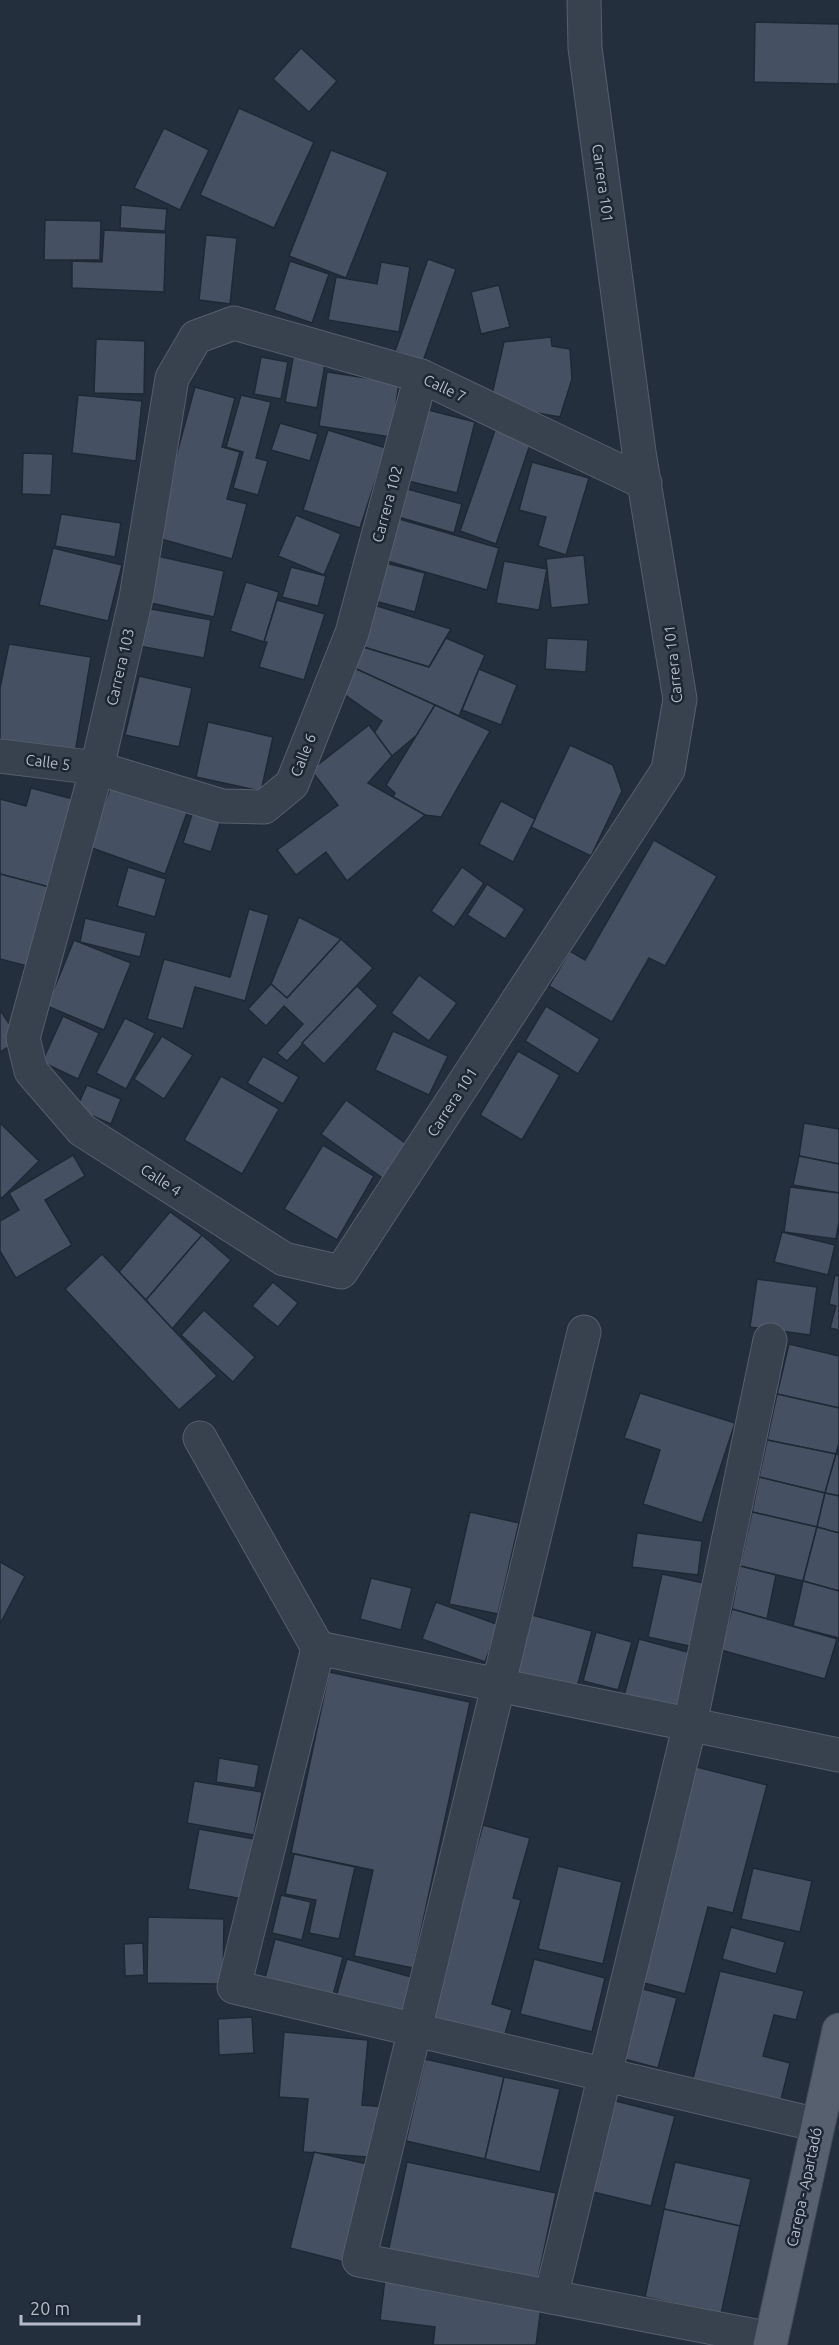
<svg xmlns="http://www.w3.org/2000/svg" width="839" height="2345" viewBox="0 0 839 2345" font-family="Ubuntu,sans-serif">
  <rect width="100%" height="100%" fill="#242f3e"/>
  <g fill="#455162" stroke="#1f2835" stroke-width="1.5">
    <polygon points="755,22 839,24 839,84 754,82"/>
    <polygon points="301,48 337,81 309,112 273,79"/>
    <polygon points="239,108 314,142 274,228 200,195"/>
    <polygon points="164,128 209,150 180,210 134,188"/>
    <polygon points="331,150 388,172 346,278 289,256"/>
    <polygon points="121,205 167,209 165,231 120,228"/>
    <polygon points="45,220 101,221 100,260 44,260"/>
    <polygon points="104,230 166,233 164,292 72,288 72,261 102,262"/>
    <polygon points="206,235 237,238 230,304 199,300"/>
    <polygon points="428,259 456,269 423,361 395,351"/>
    <polygon points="290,261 329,274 312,323 274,310"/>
    <polygon points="381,262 410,267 399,332 328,320 336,277 377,284"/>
    <polygon points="499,285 510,327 481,334 471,292"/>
    <polygon points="551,337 552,346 570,349 572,379 560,417 508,408 492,394 504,342"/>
    <polygon points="96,339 145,341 144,394 94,393"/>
    <polygon points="294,353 326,359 317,408 285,402"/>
    <polygon points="261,357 288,362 281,399 254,394"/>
    <polygon points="327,372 399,383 391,437 319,426"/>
    <polygon points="195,387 235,398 222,447 240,452 227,499 247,504 232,559 154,537"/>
    <polygon points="78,395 142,401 136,461 72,453"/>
    <polygon points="241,395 271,402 256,458 268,461 258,495 233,488 243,452 226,447"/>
    <polygon points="421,408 475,422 457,493 404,480"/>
    <polygon points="280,423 318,434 310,461 271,450"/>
    <polygon points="328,430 386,448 360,528 303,510"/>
    <polygon points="495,430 531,442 496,544 460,531"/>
    <polygon points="23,453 53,454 51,495 22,494"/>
    <polygon points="532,462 589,478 566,555 538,546 546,517 519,510"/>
    <polygon points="400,487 462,504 454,533 391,515"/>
    <polygon points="61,514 121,523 115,557 55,546"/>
    <polygon points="296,515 341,534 324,575 278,556"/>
    <polygon points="389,516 499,548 487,590 377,558"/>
    <polygon points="53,548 122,565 108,621 39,605"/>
    <polygon points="153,555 224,571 214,617 142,601"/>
    <polygon points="584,555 589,604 551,608 546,559"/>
    <polygon points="378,561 425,573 415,612 368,599"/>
    <polygon points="504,561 547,569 539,610 496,603"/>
    <polygon points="291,567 326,576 318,606 282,597"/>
    <polygon points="246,582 279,592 264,642 230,631"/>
    <polygon points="277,600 325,614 304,680 259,667 267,642 264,642"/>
    <polygon points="371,604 451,629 429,667 360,646"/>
    <polygon points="146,608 211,620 204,658 139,646"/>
    <polygon points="446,638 485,655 459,716 352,667 360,646 429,667"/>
    <polygon points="547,638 588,640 586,672 545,669"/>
    <polygon points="9,644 91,657 75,753 0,740 0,688"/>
    <polygon points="352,667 435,705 417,735 392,756 374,733 382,721 338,690"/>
    <polygon points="479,669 517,685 501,725 462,710"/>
    <polygon points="139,676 192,688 179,747 125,735"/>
    <polygon points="435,705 490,731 441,817 425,815 393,797 395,793 386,785"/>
    <polygon points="208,722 273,737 261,791 196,777"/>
    <polygon points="369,725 392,756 368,783 425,815 347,881 326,852 296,875 277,850 338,805 311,770"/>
    <polygon points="570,745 613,765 622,791 591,856 531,827"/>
    <polygon points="113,780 189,807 165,874 89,847"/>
    <polygon points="31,788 77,800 53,888 0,874 0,799 26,806"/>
    <polygon points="501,801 535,819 513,862 479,844"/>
    <polygon points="194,808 222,817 211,852 183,843"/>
    <polygon points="654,840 717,876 665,966 649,958 612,1022 549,986 570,951 585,960"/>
    <polygon points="128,867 166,879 155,917 117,906"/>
    <polygon points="462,867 484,883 454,927 431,911"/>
    <polygon points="0,874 53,888 31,967 0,959"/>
    <polygon points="487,884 525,909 505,939 467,915"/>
    <polygon points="249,909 269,915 245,1001 195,987 183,1029 147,1019 164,959 230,977"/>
    <polygon points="299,917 341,939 287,998 271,984"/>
    <polygon points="85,918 146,933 140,957 80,942"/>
    <polygon points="341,939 373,968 287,1061 277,1053 303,1024 284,1006 266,1026 248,1009 271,984 287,998"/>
    <polygon points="74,940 131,963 104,1030 47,1006"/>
    <polygon points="419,975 457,1003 429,1041 391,1013"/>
    <polygon points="357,986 378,1006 324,1064 302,1043"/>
    <polygon points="546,1006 600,1039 578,1074 525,1041"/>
    <polygon points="0,1010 20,1040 0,1052"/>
    <polygon points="63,1016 99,1033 78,1079 42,1062"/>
    <polygon points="125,1018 155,1033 126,1089 96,1073"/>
    <polygon points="393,1031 448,1056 429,1095 375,1070"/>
    <polygon points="162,1036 193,1055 164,1099 134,1079"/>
    <polygon points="518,1051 560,1075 522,1140 480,1115"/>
    <polygon points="263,1056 299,1077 283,1104 247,1083"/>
    <polygon points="221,1076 279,1109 242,1174 184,1140"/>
    <polygon points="87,1085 121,1099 111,1124 76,1109"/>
    <polygon points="346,1100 412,1148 388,1182 321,1134"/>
    <polygon points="0,1123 39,1161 2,1198 0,1197"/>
    <polygon points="804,1123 839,1129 839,1164 799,1156"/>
    <polygon points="323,1145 374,1176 337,1240 284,1209"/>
    <polygon points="73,1155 85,1176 45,1200 72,1245 16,1278 0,1251 0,1221 19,1210 9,1193"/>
    <polygon points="799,1156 839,1164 839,1193 793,1185"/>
    <polygon points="790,1187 839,1193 839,1222 836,1239 784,1232"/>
    <polygon points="170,1212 202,1235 146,1300 119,1272"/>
    <polygon points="782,1232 835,1245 828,1275 774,1262"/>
    <polygon points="202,1235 231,1260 172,1329 146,1300"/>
    <polygon points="102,1254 217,1376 179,1410 65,1289"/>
    <polygon points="835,1275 839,1276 839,1330 830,1328 836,1306 829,1304"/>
    <polygon points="757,1279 817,1287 810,1335 750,1327"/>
    <polygon points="273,1282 298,1303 278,1327 252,1306"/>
    <polygon points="204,1310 255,1357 233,1382 181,1335"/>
    <polygon points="789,1344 839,1356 839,1408 777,1394"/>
    <polygon points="640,1393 735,1423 702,1523 643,1504 660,1450 624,1438"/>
    <polygon points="777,1394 839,1408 839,1443 836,1454 767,1440"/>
    <polygon points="767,1440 836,1454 825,1493 759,1477"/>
    <polygon points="836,1454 839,1455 839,1496 825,1493"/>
    <polygon points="759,1477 825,1493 817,1527 752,1512"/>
    <polygon points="825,1493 839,1496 839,1533 817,1527"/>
    <polygon points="470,1512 519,1523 498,1614 449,1604"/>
    <polygon points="752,1512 817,1527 803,1581 740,1566"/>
    <polygon points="817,1527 839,1533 839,1591 803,1581"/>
    <polygon points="637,1533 702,1541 698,1575 632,1567"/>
    <polygon points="0,1562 25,1576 0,1624"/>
    <polygon points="740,1566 776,1575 767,1619 732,1609"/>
    <polygon points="662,1574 708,1584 694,1647 648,1637"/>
    <polygon points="371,1578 412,1588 401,1630 360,1619"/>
    <polygon points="803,1581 839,1591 839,1638 793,1626"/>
    <polygon points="436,1602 499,1625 485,1662 422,1639"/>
    <polygon points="732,1609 837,1639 825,1679 721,1650"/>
    <polygon points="532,1615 592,1631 575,1695 515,1679"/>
    <polygon points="596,1632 632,1642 618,1690 583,1681"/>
    <polygon points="639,1639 691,1653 677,1709 624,1696"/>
    <polygon points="329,1672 470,1702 413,1968 354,1956 373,1870 291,1853"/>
    <polygon points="219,1758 259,1765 255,1788 216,1782"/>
    <polygon points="693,1766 767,1785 733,1913 708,1907 685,1994 637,1981"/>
    <polygon points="194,1781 262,1792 254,1835 187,1823"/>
    <polygon points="483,1825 530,1838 513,1898 521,1900 492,2004 512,2010 502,2044 427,2023"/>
    <polygon points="199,1829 254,1839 243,1899 188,1889"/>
    <polygon points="294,1854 355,1867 339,1939 309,1933 316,1900 285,1894"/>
    <polygon points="558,1866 622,1882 603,1964 538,1949"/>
    <polygon points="753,1868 812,1881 800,1932 741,1919"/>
    <polygon points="281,1895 311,1902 302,1940 272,1933"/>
    <polygon points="148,1917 224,1919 223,1984 147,1983"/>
    <polygon points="731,1927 785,1942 776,1974 722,1959"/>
    <polygon points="275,1939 343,1957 331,2003 263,1986"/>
    <polygon points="143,1943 144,1975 125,1976 124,1944"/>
    <polygon points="347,1959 415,1978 401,2026 333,2007"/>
    <polygon points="534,1959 605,1978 592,2032 520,2014"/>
    <polygon points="720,1971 804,1991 796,2020 774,2015 763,2056 790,2063 778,2112 690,2090"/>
    <polygon points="643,1989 677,1998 658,2068 624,2059"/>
    <polygon points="252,2017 254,2053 219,2055 218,2019"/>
    <polygon points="284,2032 368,2040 362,2105 385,2107 380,2158 303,2152 308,2099 279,2097"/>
    <polygon points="425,2059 504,2077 485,2159 406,2141"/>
    <polygon points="504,2077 560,2089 540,2172 485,2159"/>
    <polygon points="612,2100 675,2116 651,2206 589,2191"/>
    <polygon points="314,2152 376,2166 352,2264 290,2248"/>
    <polygon points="407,2162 556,2193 536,2288 387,2257"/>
    <polygon points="675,2162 751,2179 740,2226 664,2209"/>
    <polygon points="664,2209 740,2226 721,2314 645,2297"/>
    <polygon points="385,2279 542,2300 536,2345 433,2345 435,2327 380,2320"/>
  </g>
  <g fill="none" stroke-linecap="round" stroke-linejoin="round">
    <g stroke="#565f6c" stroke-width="35">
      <g id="minor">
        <polyline points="584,0 585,48 639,452 680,699 668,770 341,1272 284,1259 82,1130 31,1071 23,1038 97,768 136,598 172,378 196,337 234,323 421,376 645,483"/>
        <polyline points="0,756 97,768 222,806 264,807 292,784 352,633 421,376"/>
        <polyline points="584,1332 359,2260 771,2339"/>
        <polyline points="200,1438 318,1648 234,1987 818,2125"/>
        <polyline points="318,1648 839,1755"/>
        <polyline points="551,2297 690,1724 770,1340"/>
      </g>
    </g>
    <g stroke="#414a57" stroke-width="35">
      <polyline id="major" points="770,2345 839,2030"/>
    </g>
    <use href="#minor" stroke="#38414e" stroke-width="33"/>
    <use href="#major" stroke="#56606e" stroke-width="33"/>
  </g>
  <g text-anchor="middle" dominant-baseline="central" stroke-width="5" stroke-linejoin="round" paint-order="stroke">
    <g font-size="15" fill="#b4bcc9" stroke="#1d2633">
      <text transform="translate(603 183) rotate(82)">Carrera 101</text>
      <text transform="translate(445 388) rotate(25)">Calle 7</text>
      <text transform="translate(387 504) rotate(-75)">Carrera 102</text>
      <text transform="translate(673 664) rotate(-96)">Carrera 101</text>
      <text transform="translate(120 667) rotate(-77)">Carrera 103</text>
      <text transform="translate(303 755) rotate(-68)">Calle 6</text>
      <text transform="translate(48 762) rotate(7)">Calle 5</text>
      <text transform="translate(452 1102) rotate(-57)">Carrera 101</text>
      <text transform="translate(161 1180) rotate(33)">Calle 4</text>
      <text transform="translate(804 2187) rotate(-78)">Carepa - Apartadó</text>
    </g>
  </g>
  <path d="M21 2315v9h118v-9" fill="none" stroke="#b4bcc9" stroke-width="3"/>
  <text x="30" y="2315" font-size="18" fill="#b4bcc9" stroke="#1d2633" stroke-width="4.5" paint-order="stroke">20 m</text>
</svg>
